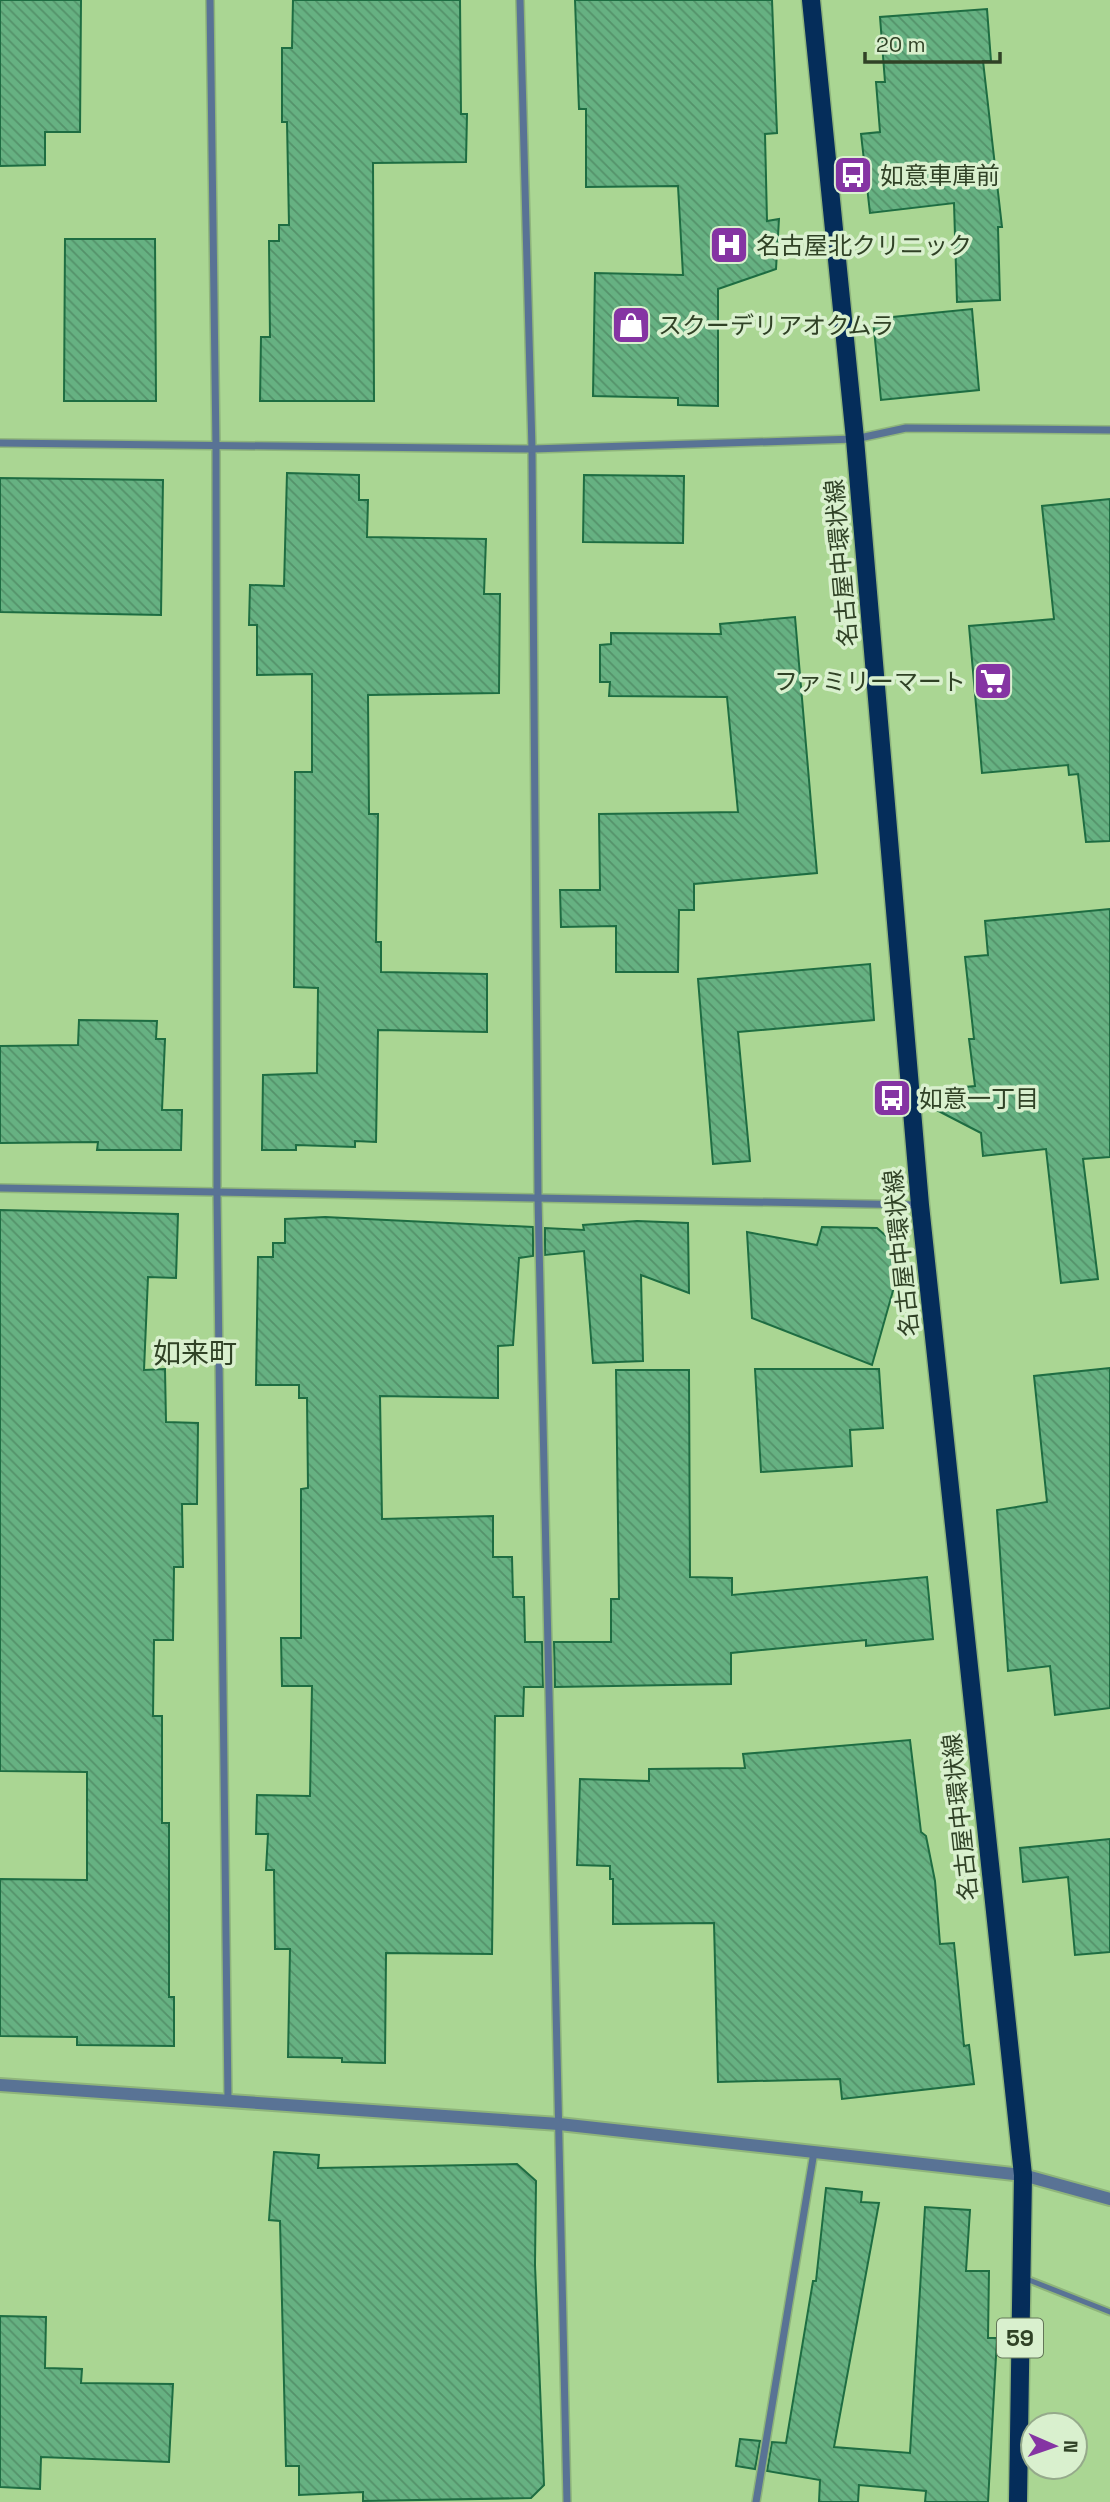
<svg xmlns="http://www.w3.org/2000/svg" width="1110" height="2502" viewBox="0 0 1110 2502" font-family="'Space Grotesk','Noto Sans JP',sans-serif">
  <defs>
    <pattern id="building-back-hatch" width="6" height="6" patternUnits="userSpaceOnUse" patternTransform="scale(1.75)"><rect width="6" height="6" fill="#66b182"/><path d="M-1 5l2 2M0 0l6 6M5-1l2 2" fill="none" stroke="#54926a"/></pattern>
  </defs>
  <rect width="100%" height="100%" fill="#aad693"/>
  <g fill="url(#building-back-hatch)" stroke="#1e6d42" stroke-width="2">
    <polygon points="0,0 81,0 80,132 45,132 45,165 0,166"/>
    <polygon points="293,0 460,0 461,114 467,114 466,162 373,163 374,401 260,401 261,337 270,337 269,241 279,241 279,225 289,225 287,122 282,122 282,48 292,48"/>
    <polygon points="575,0 772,0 777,133 765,134 767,221 779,219 776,269 718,289 718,406 678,405 678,398 593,396 595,273 683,275 678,186 586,187 586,109 579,109"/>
    <polygon points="987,9 991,61 983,61 1002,227 998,227 1000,300 957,302 954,203 870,213 861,134 880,132 876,82 885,82 880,17"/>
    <polygon points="65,239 155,239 156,401 64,401"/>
    <polygon points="972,309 979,390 881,400 873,319"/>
    <polygon points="287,473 359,475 359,500 368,500 367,537 486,539 484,594 500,594 499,693 368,695 369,814 378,814 376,942 381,942 381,972 487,974 487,1032 378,1030 376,1142 355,1141 355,1147 296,1145 296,1150 262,1150 263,1075 317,1073 318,988 294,987 295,772 312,772 312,674 257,675 257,625 249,625 250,585 284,586"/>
    <polygon points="584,475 684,476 683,543 583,542"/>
    <polygon points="0,478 163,480 161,615 0,612"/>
    <polygon points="1110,499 1110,841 1086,842 1078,774 1069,775 1068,765 982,773 969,626 1054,619 1042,506"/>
    <polygon points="795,617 817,873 694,884 694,910 679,910 678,972 616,972 616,926 561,927 560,890 600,890 599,814 738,812 727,697 609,696 610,682 600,682 600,645 611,644 611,633 721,634 720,624"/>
    <polygon points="1110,909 1110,1157 1083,1159 1098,1279 1061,1283 1046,1149 983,1156 981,1133 923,1103 922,1091 975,1086 969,1039 974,1039 965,957 988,955 985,921"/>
    <polygon points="870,964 874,1020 738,1032 750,1161 713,1164 698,979"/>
    <polygon points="79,1020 157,1021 156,1039 165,1039 162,1110 182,1110 181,1150 97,1150 98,1142 0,1143 0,1046 78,1045"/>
    <polygon points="0,1210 178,1214 176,1278 148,1277 144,1370 165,1369 166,1422 198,1423 197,1504 182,1504 183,1567 174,1567 173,1640 154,1640 153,1716 162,1716 162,1823 169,1823 169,1997 174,1997 174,2046 77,2045 77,2037 0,2036 0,1879 87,1880 87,1772 0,1771"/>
    <polygon points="325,1217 533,1227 533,1256 519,1258 513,1345 498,1346 498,1398 380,1396 382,1519 493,1516 493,1557 512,1557 513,1597 524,1597 525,1642 542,1642 543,1687 524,1687 523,1716 495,1716 492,1954 386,1953 385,2063 342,2062 342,2058 288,2057 290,1949 275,1949 274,1870 266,1870 268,1834 256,1834 257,1795 310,1796 312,1686 282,1686 281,1638 301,1638 301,1489 308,1488 307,1398 299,1398 299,1385 256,1385 258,1257 273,1257 273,1243 285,1243 285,1219"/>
    <polygon points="637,1221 688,1223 689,1293 641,1275 643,1361 593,1363 584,1251 545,1255 545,1228 584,1230 583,1225"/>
    <polygon points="822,1227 877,1228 896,1245 898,1273 872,1365 752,1318 747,1232 817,1245"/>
    <polygon points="1110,1368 1110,1708 1055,1715 1050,1666 1008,1671 997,1510 1047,1502 1034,1376"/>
    <polygon points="755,1369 879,1369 883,1428 850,1430 852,1466 761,1472"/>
    <polygon points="616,1370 689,1370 690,1577 732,1578 732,1595 927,1577 933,1639 866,1646 866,1640 731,1653 731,1684 555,1687 554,1642 611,1642 611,1599 619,1599"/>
    <polygon points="910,1740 921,1832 926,1836 935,1881 940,1944 954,1943 964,2046 969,2045 974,2084 842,2099 840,2079 718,2082 714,1923 613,1924 613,1879 610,1879 610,1866 577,1865 580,1779 649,1781 649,1769 745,1768 743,1754"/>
    <polygon points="1110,1839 1110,1952 1075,1955 1068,1877 1023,1882 1020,1848"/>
    <polygon points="274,2152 319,2155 318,2168 517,2164 536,2181 535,2265 544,2485 531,2498 363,2501 363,2492 299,2495 299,2466 286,2466 280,2221 269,2220"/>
    <polygon points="826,2188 862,2192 861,2202 879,2203 834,2447 910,2453 925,2207 970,2210 966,2271 989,2271 988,2338 997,2338 988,2502 925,2502 926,2491 859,2485 858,2502 819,2502 820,2480 767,2471 772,2442 786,2443 813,2281 816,2281"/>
    <polygon points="0,2316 46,2317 45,2368 82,2369 81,2383 173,2384 169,2462 41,2457 40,2489 0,2487"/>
    <polygon points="740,2439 760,2441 755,2469 736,2466"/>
  </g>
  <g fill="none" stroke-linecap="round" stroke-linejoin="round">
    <g stroke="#8fb57b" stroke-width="9">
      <polyline id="service" points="1024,2278 1110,2312"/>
    </g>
    <g stroke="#8fb57b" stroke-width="10">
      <g id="minor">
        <polyline points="210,0 216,447 217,1194 228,2100"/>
        <polyline points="520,0 532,449 538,1197 567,2502"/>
        <polyline points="0,443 532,449 855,439 906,428 1110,430"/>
        <polyline points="0,1188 919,1205"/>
        <polyline points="756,2502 814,2152"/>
      </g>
    </g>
    <g stroke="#8fb57b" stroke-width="16">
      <polyline id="tertiary" points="0,2085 559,2124 1023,2175 1110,2199"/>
    </g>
    <g stroke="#8fb57b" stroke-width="21">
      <polyline id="primary" points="811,0 855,439 920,1205 1023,2175 1018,2502"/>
    </g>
    <use href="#service" stroke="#597395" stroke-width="5"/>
    <use href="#minor" stroke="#597395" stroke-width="7"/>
    <use href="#tertiary" stroke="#597395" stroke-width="12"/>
    <use href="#primary" stroke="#052d5a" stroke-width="18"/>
  </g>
  <defs>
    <g id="bus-square" transform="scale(2.0125)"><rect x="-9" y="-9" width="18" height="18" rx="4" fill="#8534a3" stroke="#d9f0ce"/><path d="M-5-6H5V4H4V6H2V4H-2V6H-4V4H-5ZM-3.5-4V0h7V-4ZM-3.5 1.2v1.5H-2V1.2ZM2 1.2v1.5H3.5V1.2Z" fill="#fff"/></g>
    <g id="hospital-square" transform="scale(2.0125)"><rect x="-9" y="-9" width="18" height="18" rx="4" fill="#8534a3" stroke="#d9f0ce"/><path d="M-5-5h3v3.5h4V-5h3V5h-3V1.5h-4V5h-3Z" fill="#fff"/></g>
    <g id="shop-square" transform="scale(2.0125)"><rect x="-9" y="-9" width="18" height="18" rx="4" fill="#8534a3" stroke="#d9f0ce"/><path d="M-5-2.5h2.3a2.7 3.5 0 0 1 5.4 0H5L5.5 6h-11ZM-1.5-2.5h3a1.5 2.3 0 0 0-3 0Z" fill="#fff"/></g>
    <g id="supermarket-square" transform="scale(2.0125)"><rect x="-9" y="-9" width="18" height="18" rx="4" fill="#8534a3" stroke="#d9f0ce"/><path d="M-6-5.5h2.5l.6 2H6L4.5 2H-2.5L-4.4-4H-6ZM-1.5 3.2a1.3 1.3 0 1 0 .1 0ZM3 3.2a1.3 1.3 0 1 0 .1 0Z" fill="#fff"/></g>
  </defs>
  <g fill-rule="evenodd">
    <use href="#bus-square" x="853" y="175"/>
    <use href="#hospital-square" x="729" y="245"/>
    <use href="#shop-square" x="631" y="325"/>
    <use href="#supermarket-square" x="993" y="681"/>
    <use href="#bus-square" x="892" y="1098"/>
  </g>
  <g text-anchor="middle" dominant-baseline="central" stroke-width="7" stroke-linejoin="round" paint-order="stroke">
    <rect fill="#d9f0ce" stroke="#637658" stroke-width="2" x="997" y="2318.5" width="46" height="39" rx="5"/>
    <g font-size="23" font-weight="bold" fill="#304226">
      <text x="1020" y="2338">59</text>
    </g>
    <g font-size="24" fill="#304226" stroke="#d9f0ce" text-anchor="start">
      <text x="880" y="175">如意車庫前</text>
      <text x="756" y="245">名古屋北クリニック</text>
      <text x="658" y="325">スクーデリアオクムラ</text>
      <text x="966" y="681" text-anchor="end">ファミリーマート</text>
      <text x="919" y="1098">如意一丁目</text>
    </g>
    <g font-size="24" fill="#304226" stroke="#d9f0ce">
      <text transform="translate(841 563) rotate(-95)">名古屋中環状線</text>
      <text transform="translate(901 1253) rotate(-96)">名古屋中環状線</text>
      <text transform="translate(960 1817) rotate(-96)">名古屋中環状線</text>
    </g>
    <g font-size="28" fill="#304226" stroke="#d9f0ce">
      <text x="195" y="1353">如来町</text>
    </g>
  </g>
  <g transform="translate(1054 2446) rotate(92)"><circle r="33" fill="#d9f0ce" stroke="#95aa8b" stroke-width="2"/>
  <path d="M0-5L12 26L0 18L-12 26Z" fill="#8534a3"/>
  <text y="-10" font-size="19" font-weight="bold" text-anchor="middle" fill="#304226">N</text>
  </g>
  <path d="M865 52v10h135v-10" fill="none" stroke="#304226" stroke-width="3.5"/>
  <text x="876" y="52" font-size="21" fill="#304226" stroke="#d9f0ce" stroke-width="5" paint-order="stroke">20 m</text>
</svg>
